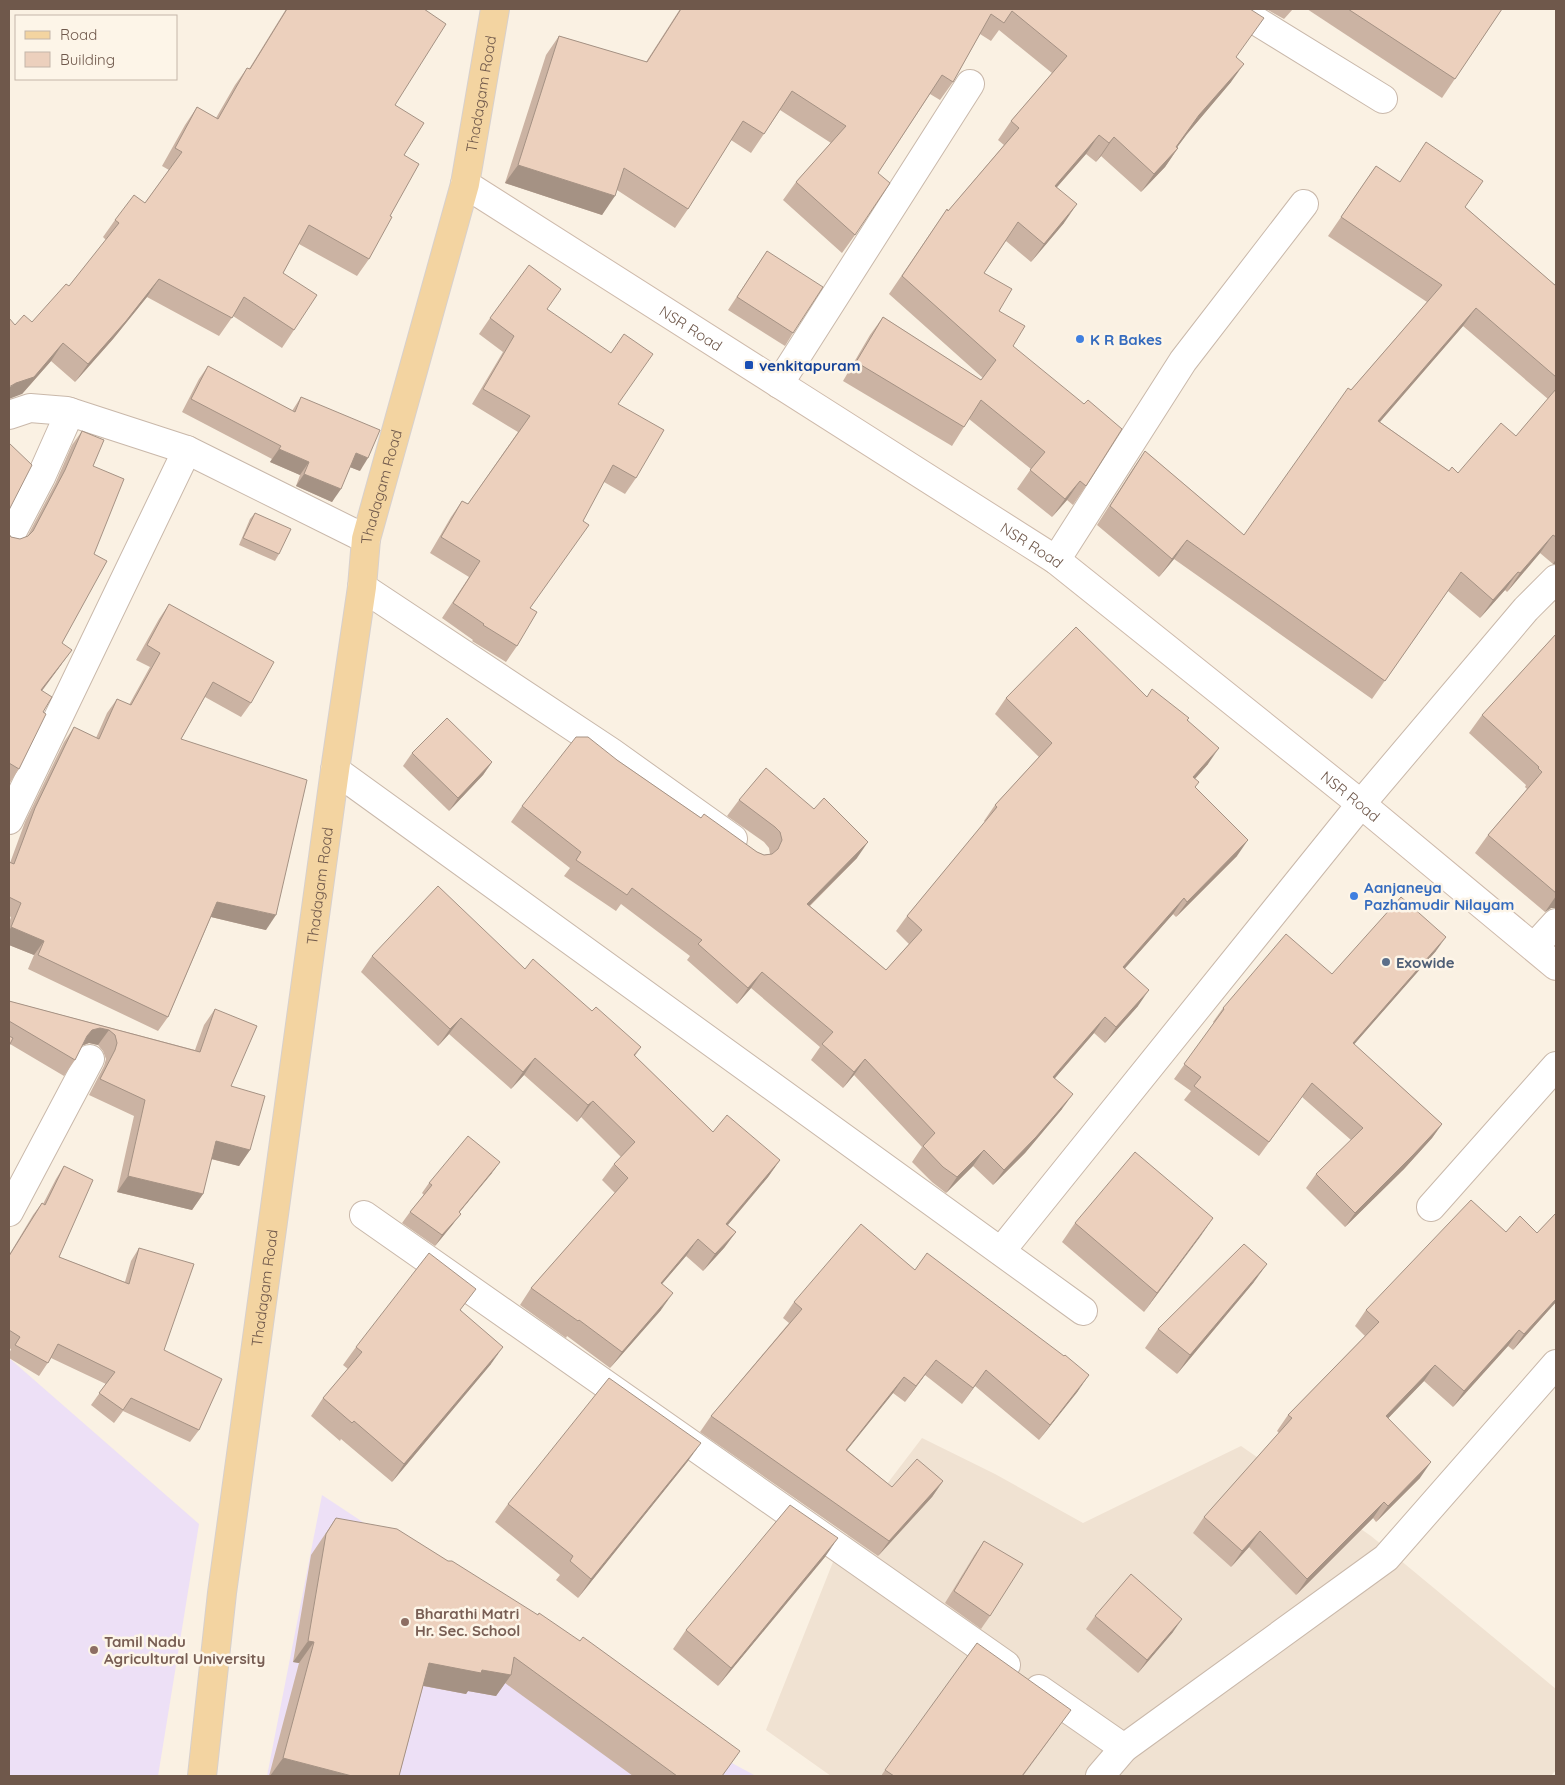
<svg xmlns="http://www.w3.org/2000/svg" width="1565" height="1785" viewBox="0 0 1565 1785" font-family="Quicksand,sans-serif">
  <rect width="100%" height="100%" fill="#faf1e3"/>
  <polygon fill="#f0e2d2" points="922,1438 995,1474 1083,1523 1241,1446 1371,1536 1556,1689 1556,1770 1551,1776 831,1776 766,1730 839,1547"/>
  <g fill="#ede0f6">
    <polygon points="9,1358 199,1524 158,1776 9,1776"/>
    <polygon points="322,1495 704,1748 756,1776 267,1776"/>
  </g>
  <g fill="none" stroke-linecap="round" stroke-linejoin="round">
    <g stroke="#c9b8aa" stroke-width="30">
      <g id="minor">
        <polyline points="1237,9 1383,99"/>
        <polyline points="779,384 970,84"/>
        <polyline points="9,415 30,408 67,411 187,450 366,539"/>
        <polyline points="9,538 41,477 70,412"/>
        <polyline points="1056,560 1183,361 1304,204"/>
        <polyline points="362,587 611,752 733,839"/>
        <polyline points="335,770 1083,1311"/>
        <polyline points="9,820 187,450"/>
        <polyline points="1534,947 1556,923"/>
        <polyline points="1431,1207 1556,1066"/>
        <polyline points="9,1212 90,1059"/>
        <polyline points="364,1215 1006,1665"/>
        <polyline points="1001,1251 1361,804 1526,609 1556,579"/>
        <polyline points="1039,1689 1124,1748 1386,1558 1556,1364"/>
        <polyline points="1100,1776 1124,1748"/>
      </g>
    </g>
    <g stroke="#cebaab" stroke-width="30">
      <g id="secondary">
        <path id="s1" d="M465,184l591,376 305,244 195,162"/>
      </g>
    </g>
    <g stroke="#d7d0cd" stroke-width="30">
      <g id="primary">
        <path id="s2" d="M202,1776l20,-183 113,-823 27,-183 4,-48 99,-355 30,-175"/>
      </g>
    </g>
    <use href="#minor" stroke="#fff" stroke-width="28"/>
    <use href="#secondary" stroke="#fff" stroke-width="28"/>
    <use href="#primary" stroke="#f3d4a1" stroke-width="28"/>
  </g>
  <g fill="#cbb3a3" fill-rule="evenodd">
    <polygon points="286,9 424,9 395,105 404,155 390,216 369,259 357,276 299,244 283,273 294,330 282,348 233,316 219,336 147,297 113,339 75,382 51,361 22,394 15,325 32,322 69,286 106,240 103,237 115,220 145,203 169,170 162,166 185,125 197,107 216,118 235,85 247,68 249,69"/>
    <polygon points="680,9 1250,9 1236,57 1231,82 1187,134 1177,147 1178,148 1165,167 1141,192 1101,156 1096,162 1086,154 1057,187 1064,223 1031,262 1006,241 984,273 1013,346 1086,486 1073,505 1067,500 1052,517 1017,489 1031,469 969,419 952,446 843,381 870,335 883,317 981,380 983,378 889,294 947,209 948,211 1004,145 998,140 1011,121 1052,73 999,30 991,41 980,34 953,82 940,100 930,94 878,173 855,235 842,253 783,200 796,182 831,143 780,110 751,153 731,140 688,209 675,228 617,190 602,215 505,183 546,55 559,36 646,62"/>
    <polygon points="1266,9 1293,9 1284,19"/>
    <polygon points="1307,9 1502,9 1442,98"/>
    <path d="M1376,166l23,16 66,25 91,79v278h-3l-13,-11 -33,39 -2,-2 -25,28 -32,-27 -76,108 -198,-140 -15,18 -62,-52 35,-55 13,-19 99,84 107,-145 76,-88 -99,-66zM1463,326l85,73 -32,37 -58,37 -9,-2 -69,-49z"/>
    <polygon points="767,251 793,333 785,346 728,310"/>
    <polygon points="547,309 618,404 636,478 625,494 604,482 530,608 517,646 506,662 472,641 473,640 442,618 469,577 430,553 451,517 462,501 468,504 518,432 472,404 503,352 479,334 490,318"/>
    <polygon points="208,366 292,411 301,397 360,471 350,467 332,502 296,486 300,475 270,462 272,459 182,412 199,379"/>
    <polygon points="82,431 93,466 94,554 62,643 61,665 42,691 43,712 19,769 9,784 9,534 11,537 20,539 27,537 55,484 72,445"/>
    <polygon points="255,513 279,554 275,561 239,545 250,519"/>
    <polygon points="169,604 251,703 241,717 205,697 181,739 266,930 211,917 168,1017 158,1031 28,969 34,955 9,945 9,923 11,917 9,916 9,862 10,863 25,822 64,742 74,727 96,738 107,713 117,699 129,705 150,667 136,660 159,619"/>
    <polygon points="1556,634 1556,908 1551,908 1545,912 1475,853 1488,835 1527,789 1525,787 1526,785 1469,733 1482,715"/>
    <polygon points="1147,697 1188,720 1208,764 1195,779 1195,787 1237,856 1176,917 1173,914 1125,968 1138,1006 1105,1043 1094,1033 1055,1078 1062,1109 1025,1153 993,1185 973,1166 946,1193 932,1182 912,1162 922,1147 854,1075 843,1088 811,1060 820,1047 751,988 737,1004 687,960 690,956 621,904 616,911 564,876 570,868 511,822 522,806 617,760 701,818 757,852 764,855 770,854 769,848 764,842 727,816 739,800 857,858 810,906 886,970 909,944 896,931 907,916 985,822 984,821 995,805 1039,757 995,714 1006,698"/>
    <polygon points="412,753 492,762 483,775 449,811 403,766"/>
    <polygon points="1436,951 1354,1044 1442,1124 1432,1138 1404,1169 1345,1227 1306,1188 1316,1174 1351,1140 1302,1097 1259,1156 1184,1100 1191,1091 1174,1079 1214,1023 1213,1022 1223,1008 1332,974"/>
    <polygon points="372,956 525,969 592,1011 641,1047 635,1056 713,1132 780,1160 768,1177 728,1225 736,1232 724,1248 703,1271 686,1256 662,1284 661,1310 610,1368 567,1336 566,1338 520,1305 531,1288 615,1193 602,1180 614,1164 621,1157 581,1117 577,1122 524,1075 511,1089 449,1034 438,1046 361,972"/>
    <polygon points="9,1001 195,1050 204,1025 215,1009 231,1086 250,1150 239,1166 211,1159 203,1194 192,1210 117,1192 134,1116 89,1095 104,1066 106,1059 103,1051 98,1045 89,1043 82,1046 75,1060 64,1076 10,1044 9,1046"/>
    <polygon points="64,1166 59,1257 125,1282 131,1261 139,1248 164,1350 199,1430 190,1442 123,1411 114,1423 91,1405 106,1384 51,1358 39,1376 9,1358 9,1354 11,1349 9,1348 9,1255 33,1215 42,1203 43,1204 56,1179"/>
    <polygon points="492,1173 459,1213 453,1224 435,1246 402,1223 410,1212 424,1195 422,1193 429,1183"/>
    <polygon points="1556,1213 1556,1302 1513,1350 1508,1346 1453,1407 1424,1381 1388,1418 1420,1478 1376,1522 1373,1518 1296,1595 1249,1547 1231,1567 1193,1533 1204,1517 1279,1433 1277,1431 1288,1415 1365,1336 1355,1326 1366,1310 1506,1232 1537,1233"/>
    <polygon points="1213,1218 1144,1312 1062,1242 1075,1223"/>
    <polygon points="915,1270 1078,1391 1039,1440 975,1386 962,1404 925,1375 905,1402 893,1393 847,1450 892,1487 943,1481 932,1497 878,1556 700,1432 711,1416 789,1323 783,1318 794,1302"/>
    <polygon points="1254,1282 1177,1374 1145,1348 1158,1329"/>
    <polygon points="461,1310 491,1364 392,1482 341,1439 340,1441 311,1416 323,1398 348,1369 343,1365 356,1347"/>
    <polygon points="688,1461 578,1598 556,1580 560,1575 495,1522 508,1504"/>
    <polygon points="336,1518 722,1776 633,1776 505,1683 496,1696 468,1691 466,1694 423,1686 399,1776 269,1776 299,1663 293,1662 311,1555"/>
    <polygon points="984,1541 990,1616 981,1629 945,1603 975,1554"/>
    <polygon points="825,1557 718,1686 673,1649 686,1630"/>
    <polygon points="1095,1616 1173,1632 1138,1673 1086,1629"/>
    <polygon points="1058,1728 1023,1776 881,1776 885,1770"/>
  </g>
  <g fill="#a59284">
    <polygon points="1244,64 1231,82 1187,134 1170,157 1178,148 1165,167 1141,192 1154,174 1199,115"/>
    <polygon points="1099,135 1086,154 1042,204 1055,186"/>
    <polygon points="1114,137 1101,156 1096,162 1109,143"/>
    <polygon points="518,165 615,196 602,215 505,183"/>
    <polygon points="1077,204 1064,223 1031,262 1044,244"/>
    <polygon points="159,279 147,297 113,339 75,382 88,364"/>
    <polygon points="1476,308 1463,326 1365,439 1378,421"/>
    <polygon points="63,343 51,361 22,394 9,399 9,388"/>
    <polygon points="279,449 309,462 300,475 270,462"/>
    <polygon points="356,453 368,458 360,471 347,466"/>
    <polygon points="304,474 341,489 332,502 296,486"/>
    <polygon points="1080,481 1067,500 1052,517 1065,499"/>
    <polygon points="1553,535 1540,553 1507,592 1520,573"/>
    <polygon points="1187,540 1174,559 1159,577 1172,559"/>
    <polygon points="1556,559 1556,564 1553,564"/>
    <polygon points="1518,572 1505,590 1480,618 1493,600"/>
    <polygon points="72,650 61,665 31,705 41,690"/>
    <polygon points="1219,748 1208,764 1182,793 1193,777"/>
    <polygon points="492,762 483,775 449,811 458,798"/>
    <polygon points="1248,840 1237,856 1176,917 1187,902"/>
    <polygon points="868,842 857,858 796,919 807,904"/>
    <polygon points="1556,896 1556,908 1551,908 1545,912"/>
    <polygon points="1184,898 1173,914 1112,983 1123,967"/>
    <polygon points="217,902 276,915 266,930 207,916"/>
    <polygon points="11,927 44,941 34,955 9,945 9,931"/>
    <polygon points="1446,937 1436,951 1343,1057 1353,1043"/>
    <polygon points="762,972 751,988 737,1004 748,988"/>
    <polygon points="1149,990 1138,1006 1105,1043 1116,1027"/>
    <polygon points="1105,1017 1094,1033 1042,1093 1053,1077"/>
    <polygon points="461,1018 449,1034 438,1046 450,1029"/>
    <polygon points="100,1028 109,1030 98,1045 89,1043 81,1046 87,1036 92,1030"/>
    <polygon points="535,1058 524,1075 511,1089 523,1072"/>
    <polygon points="865,1059 854,1075 843,1088 854,1072"/>
    <polygon points="1073,1094 1062,1109 1025,1153 993,1185 1004,1170"/>
    <polygon points="593,1101 581,1117 577,1122 588,1105"/>
    <polygon points="1442,1124 1432,1138 1404,1169 1345,1227 1355,1213"/>
    <polygon points="216,1141 250,1150 239,1166 204,1157"/>
    <polygon points="984,1150 973,1166 946,1193 957,1177"/>
    <polygon points="780,1160 768,1177 715,1240 726,1224"/>
    <polygon points="500,1162 492,1173 451,1222 459,1212"/>
    <polygon points="128,1176 203,1194 192,1210 117,1192"/>
    <polygon points="461,1214 453,1224 435,1246 442,1235"/>
    <polygon points="1213,1218 1200,1237 1144,1312 1157,1293"/>
    <polygon points="736,1232 724,1248 703,1271 715,1254"/>
    <polygon points="698,1239 686,1256 649,1299 661,1283"/>
    <polygon points="1267,1264 1254,1282 1177,1374 1190,1355"/>
    <polygon points="673,1293 661,1310 610,1368 622,1352"/>
    <polygon points="1556,1299 1556,1302 1513,1350 1524,1334"/>
    <polygon points="1519,1330 1508,1346 1453,1407 1464,1391"/>
    <polygon points="503,1347 491,1364 392,1482 404,1464"/>
    <polygon points="936,1360 925,1375 905,1402 916,1386"/>
    <polygon points="1435,1365 1424,1381 1375,1432 1386,1416"/>
    <polygon points="986,1370 975,1386 962,1404 973,1388"/>
    <polygon points="1089,1375 1078,1391 1039,1440 1050,1425"/>
    <polygon points="904,1377 893,1393 835,1465 846,1450"/>
    <polygon points="701,1443 688,1461 578,1598 591,1579"/>
    <polygon points="1431,1462 1420,1478 1376,1522 1388,1506"/>
    <polygon points="943,1481 932,1497 878,1556 889,1541"/>
    <polygon points="1384,1502 1373,1518 1296,1595 1307,1579"/>
    <polygon points="1260,1531 1249,1547 1231,1567 1242,1551"/>
    <polygon points="838,1538 825,1557 718,1686 731,1668"/>
    <polygon points="1182,1619 1173,1632 1138,1673 1147,1660"/>
    <polygon points="308,1641 314,1642 299,1663 293,1662"/>
    <polygon points="429,1663 482,1670 511,1675 496,1696 468,1691 466,1694 414,1684"/>
    <polygon points="283,1758 352,1776 270,1776"/>
  </g>
  <g fill="#ecd0bd" stroke="#a59284">
    <polygon points="287,9 424,9 446,24 395,105 424,123 404,155 419,164 390,216 392,217 369,259 309,225 283,273 317,295 294,330 244,297 232,318 159,279 126,321 88,364 63,343 34,377 16,383 9,387 9,389 9,318 15,325 24,315 32,322 66,284 69,286 119,223 115,220 134,195 145,203 182,152 175,148 197,107 218,119 247,68 250,69"/>
    <polygon points="681,9 1250,9 1264,18 1236,57 1244,64 1199,115 1176,147 1178,148 1154,174 1114,137 1109,143 1099,135 1055,186 1077,204 1044,244 1018,222 984,273 1012,289 999,311 1025,326 1013,346 1084,404 1088,400 1122,429 1086,486 1080,481 1065,499 1030,470 1045,452 981,400 964,427 856,362 883,317 981,380 996,360 902,276 947,209 948,211 1019,128 1011,121 1067,56 1012,11 1004,23 991,14 953,82 942,75 878,173 890,183 855,235 796,182 846,126 792,91 764,134 743,121 688,209 624,168 615,196 518,165 559,36 647,62"/>
    <polygon points="1348,9 1502,9 1455,79"/>
    <polygon points="1426,142 1483,181 1465,207 1556,286 1556,377 1476,308 1378,421 1449,471 1452,467 1458,473 1501,423 1516,436 1556,389 1556,537 1553,535 1520,573 1518,572 1493,600 1461,572 1385,681 1187,540 1172,559 1110,506 1145,451 1244,535 1348,388 1351,390 1442,285 1341,217 1376,166 1400,182"/>
    <polygon points="767,251 823,287 793,333 737,297"/>
    <polygon points="529,265 561,289 547,309 611,353 624,334 653,354 618,404 664,430 636,478 613,465 583,521 589,525 530,608 537,612 517,646 483,625 484,624 453,603 480,561 441,537 462,501 468,504 530,416 483,389 514,336 490,318"/>
    <polygon points="208,366 295,412 301,397 380,430 368,458 356,453 341,489 304,474 309,462 279,449 281,446 191,399"/>
    <polygon points="82,431 104,440 93,466 124,479 94,554 107,561 62,643 72,650 41,690 52,697 43,712 46,714 19,769 9,763 9,534 11,537 20,539 28,536 33,531 65,470"/>
    <polygon points="9,443 32,465 9,510"/>
    <polygon points="255,513 291,529 279,554 243,538"/>
    <polygon points="169,604 274,662 251,703 213,682 181,739 307,780 276,915 217,902 168,1017 38,955 44,941 11,927 21,903 9,897 9,862 14,864 35,808 74,727 99,739 117,699 131,705 160,653 147,645"/>
    <polygon points="1076,627 1147,697 1152,689 1189,718 1187,720 1219,748 1193,777 1199,782 1195,787 1248,840 1187,902 1184,898 1123,967 1149,990 1116,1027 1105,1017 1053,1077 1073,1094 1036,1137 1004,1170 984,1150 957,1177 943,1167 923,1146 935,1133 865,1059 854,1072 822,1044 833,1032 762,972 748,988 698,944 702,940 632,888 627,895 576,860 581,852 522,806 576,737 588,737 617,760 701,818 704,814 757,852 764,855 772,854 778,849 782,840 780,832 775,827 739,800 766,768 814,809 824,798 868,842 807,904 886,970 922,930 907,916 997,807 995,805 1052,743 1006,698"/>
    <polygon points="1556,634 1556,893 1488,835 1542,772 1538,768 1539,767 1482,715"/>
    <polygon points="447,718 492,762 458,798 412,753"/>
    <polygon points="438,886 525,969 533,959 592,1011 596,1007 641,1047 634,1055 713,1132 727,1115 780,1160 726,1224 736,1232 715,1254 698,1239 661,1283 673,1293 622,1352 579,1320 578,1321 531,1288 628,1178 614,1164 635,1142 593,1101 588,1105 535,1058 523,1072 461,1018 450,1029 372,956"/>
    <polygon points="1401,897 1446,937 1353,1043 1442,1124 1413,1155 1355,1213 1316,1174 1363,1128 1312,1083 1269,1142 1194,1086 1201,1077 1184,1064 1224,1009 1223,1008 1286,934 1332,974"/>
    <polygon points="9,1001 200,1052 215,1009 257,1026 231,1086 265,1096 250,1150 216,1141 203,1194 128,1176 145,1100 100,1079 115,1050 117,1043 115,1035 109,1030 100,1028 92,1030 87,1036 75,1060 9,1021"/>
    <polygon points="9,1036 13,1038 9,1046"/>
    <polygon points="468,1136 500,1162 459,1212 461,1214 442,1235 410,1212 432,1185 429,1183"/>
    <polygon points="1135,1152 1213,1218 1157,1293 1075,1223"/>
    <polygon points="64,1166 93,1180 59,1257 129,1284 139,1248 194,1264 164,1350 222,1379 199,1430 131,1398 123,1410 99,1393 115,1372 58,1344 48,1363 15,1345 20,1337 9,1330 9,1256 42,1203 45,1205"/>
    <polygon points="1471,1200 1506,1232 1520,1216 1537,1233 1556,1213 1556,1299 1524,1334 1519,1330 1464,1391 1435,1365 1386,1416 1431,1462 1388,1506 1384,1502 1307,1579 1260,1531 1242,1551 1204,1517 1292,1418 1288,1415 1379,1322 1366,1310"/>
    <polygon points="861,1224 915,1270 927,1253 1064,1356 1065,1355 1089,1375 1050,1425 986,1370 973,1388 936,1360 916,1386 904,1377 846,1450 892,1487 917,1459 943,1481 889,1541 711,1416 802,1309 794,1302"/>
    <polygon points="1244,1244 1267,1264 1190,1355 1158,1329"/>
    <polygon points="429,1253 476,1289 460,1310 503,1347 404,1464 354,1421 352,1423 323,1398 362,1352 356,1347"/>
    <polygon points="609,1378 701,1443 591,1579 570,1561 573,1556 508,1504"/>
    <polygon points="790,1505 838,1538 731,1668 686,1630"/>
    <polygon points="336,1518 397,1529 448,1561 452,1561 538,1615 539,1613 580,1641 583,1637 740,1751 722,1776 677,1776 514,1657 511,1675 482,1670 481,1673 429,1663 399,1776 352,1776 283,1758 314,1642 308,1641 326,1534"/>
    <polygon points="984,1541 1023,1564 990,1616 954,1591"/>
    <polygon points="1131,1574 1182,1619 1147,1660 1095,1616"/>
    <polygon points="977,1643 1071,1710 1022,1776 894,1776 885,1770"/>
  </g>
  <g fill="#3f7fe0" stroke="#fdf5e8" stroke-width="2">
    <circle cx="1080" cy="339" r="5"/>
    <circle cx="1354" cy="896" r="5"/>
  </g>
  <rect fill="#1a4fb4" stroke="#fdf5e8" stroke-width="2" x="744" y="360" width="10" height="10" rx="2.5"/>
  <circle fill="#5c6f8a" stroke="#fdf5e8" stroke-width="2" cx="1386" cy="962" r="5"/>
  <g fill="#8d6e63" stroke="#fdf5e8" stroke-width="2">
    <circle cx="405" cy="1622" r="5"/>
    <circle cx="94" cy="1650" r="5"/>
  </g>
  <g text-anchor="middle" dominant-baseline="central" stroke-width="5" stroke-linejoin="round" paint-order="stroke">
    <g font-size="15" fill="#6f584b" stroke="#fdf5e8">
      <text stroke="none"><textPath href="#s2" startOffset="1708">Thadagam Road</textPath></text>
      <text stroke="none"><textPath href="#s1" startOffset="268">NSR Road</textPath></text>
      <text stroke="none"><textPath href="#s2" startOffset="1302">Thadagam Road</textPath></text>
      <text stroke="none"><textPath href="#s1" startOffset="672">NSR Road</textPath></text>
      <text stroke="none"><textPath href="#s1" startOffset="1078">NSR Road</textPath></text>
      <text stroke="none"><textPath href="#s2" startOffset="898">Thadagam Road</textPath></text>
      <text stroke="none"><textPath href="#s2" startOffset="492">Thadagam Road</textPath></text>
    </g>
    <g font-size="15" font-weight="bold" fill="#366cbe" stroke="#fdf5e8" text-anchor="start">
      <text x="1090" y="339">K R Bakes</text>
      <text x="1364" y="887">Aanjaneya<tspan x="1364" dy="17">Pazhamudir Nilayam</tspan></text>
    </g>
    <g font-size="15" font-weight="bold" fill="#164399" stroke="#fdf5e8" text-anchor="start">
      <text x="759" y="365">venkitapuram</text>
    </g>
    <g font-size="15" font-weight="bold" fill="#4e5e75" stroke="#fdf5e8" text-anchor="start">
      <text x="1396" y="962">Exowide</text>
    </g>
    <g font-size="15" font-weight="bold" fill="#785e54" stroke="#fdf5e8" text-anchor="start">
      <text x="415" y="1613">Bharathi Matri<tspan x="415" dy="17">Hr. Sec. School</tspan></text>
      <text x="104" y="1641">Tamil Nadu<tspan x="104" dy="17">Agricultural University</tspan></text>
    </g>
  </g>
  <rect width="1565" height="1785" fill="none" stroke="#6f584b" stroke-width="20"/>
  <rect x="15" y="15" width="162" height="65" fill="#fdf5e8" stroke="#c4b6a9"/>
  <rect x="25" y="31" width="25" height="8" fill="#f3d4a1" stroke="#c4b6a9"/>
  <text x="60" y="40" font-size="15" fill="#6f584b">Road</text>
  <rect x="25" y="52" width="25" height="15" fill="#ecd0bd" stroke="#c4b6a9"/>
  <text x="60" y="65" font-size="15" fill="#6f584b">Building</text>
</svg>
